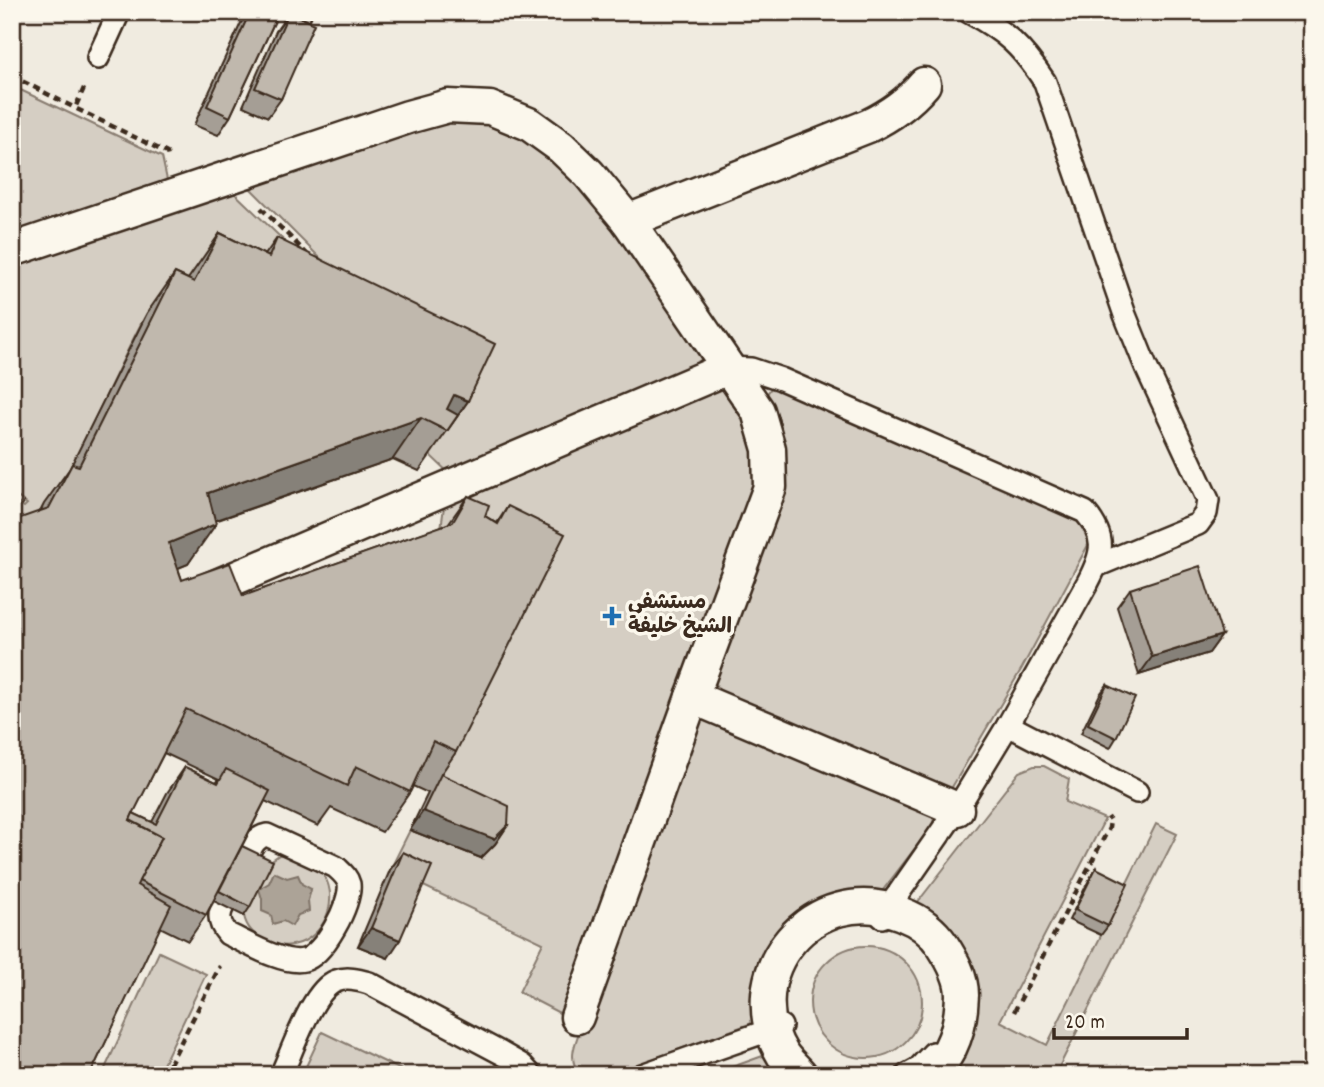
<svg xmlns="http://www.w3.org/2000/svg" width="1324" height="1087" viewBox="0 0 1324 1087" font-family="Dekko,'Playpen Sans Arabic',sans-serif">
  <rect width="100%" height="100%" fill="#f0ebe0"/>
  <filter id="ink" filterUnits="userSpaceOnUse"><feTurbulence type="fractalNoise" baseFrequency=".0143" numOctaves="2"/><feDisplacementMap in="SourceGraphic" scale="14" xChannelSelector="R" yChannelSelector="G"/><feConvolveMatrix kernelMatrix="1 2 1 2 8 2 1 2 1" color-interpolation-filters="sRGB"/></filter>
  <g filter="url(#ink)">
    <g fill="#d5cec3" stroke="#887c70" stroke-width="2" fill-rule="evenodd">
      <polygon points="12,86 162,157 169,189 12,240"/>
      <path d="M474,113l90,46 138,189v9l-5,10 -244,110 -23,-22 -283,-142c-26,42 -100,226 -135,239v-53l12,8 3,-3 -15,-11v-236l215,-71 121,116 8,-8 -112,-112z"/>
      <polygon points="773,385 1085,524 1095,532 1022,668 948,794 723,698 714,680 779,482 761,403"/>
      <polygon points="720,386 735,392 762,462 567,1017 519,992 543,943 390,870 410,830 481,858 428,793 440,536 445,499"/>
      <path d="M711,716l221,94 2,8 -2,8 -59,77 -57,11 -53,105 -154,56h-28c-16,-16 -4,-35 2,-53l117,-302z"/>
      <polygon points="1034,766 1044,766 1069,779 1065,802 1105,819 1000,1021 1047,1045 1156,824 1177,834 1055,1075 940,1075 969,1008 910,912 1019,772"/>
      <path d="M288,853c10,5 26,10 33,18 19,24 7,61 -21,72 -21,8 -51,-4 -56,-27l28,-56 7,-5zM311,889l-3,11 -10,15 -36,-4v-12z"/>
      <circle cx="866" cy="1002" r="56"/>
      <polygon points="159,952 206,974 158,1075 102,1075"/>
      <polygon points="322,1032 412,1075 302,1075"/>
      <polygon points="771,1053 789,1075 710,1075"/>
    </g>
    <polygon fill="#aca397" stroke="#7f7367" stroke-width="2" points="274,872 287,878 298,875 302,884 311,889 308,900 309,911 298,915 292,926 283,921 273,924 271,915 262,911 262,899 259,889 269,883"/>
    <g fill="none" stroke-linecap="round" stroke-linejoin="round">
      <g stroke="#3b2a1e" stroke-width="26">
        <g id="service">
          <path d="M969,12c37,20 53,35 76,70l80,233 21,52 62,133 -2,13 -8,11 -102,42"/>
          <polyline points="98,58 119,12"/>
          <path d="M728,368l23,1 30,10 304,133c22,26 18,41 3,70l-80,143 -51,84 -75,108"/>
          <polyline points="1008,725 1137,792"/>
          <path d="M223,906c-6,11 -3,19 5,28 19,9 56,31 76,26 19,-4 48,-57 45,-76 -2,-8 -8,-12 -13,-17l-69,-32c-14,3 -16,14 -22,26"/>
          <path d="M281,1075c11,-23 31,-85 55,-94 11,-4 22,-1 33,2l132,70 21,12 9,10"/>
          <polyline points="642,1075 781,1026"/>
          <polyline points="907,1075 918,1069 933,1053"/>
        </g>
      </g>
      <g stroke="#3b2a1e" stroke-width="37">
        <g id="pedestrian">
          <path d="M628,221l240,-95c23,-11 40,-23 56,-42"/>
          <polyline points="12,250 408,117 448,106 490,108 529,124 561,147 589,174 628,221 758,411 769,449 770,487 692,697 577,1017"/>
          <polyline points="198,594 728,368"/>
          <polyline points="692,697 957,809"/>
          <path d="M801,1075c-6,-7 -13,-13 -18,-20 -50,-81 31,-177 119,-141 16,6 31,17 41,32 9,14 19,31 19,49 -1,30 -8,60 -34,80"/>
        </g>
      </g>
      <g stroke="#3b2a1e" stroke-width="4.5" stroke-dasharray="7 5" stroke-linecap="butt">
        <polyline points="12,76 75,108"/>
        <polyline points="84,88 75,108 167,153 168,157"/>
        <polyline points="261,208 307,254"/>
        <polyline points="12,496 24,504"/>
        <polyline points="1014,1012 1109,828 1110,820 1108,817"/>
        <polyline points="164,1075 220,966"/>
      </g>
      <use href="#service" stroke="#fbf7ec" stroke-width="21"/>
      <use href="#pedestrian" stroke="#fbf7ec" stroke-width="32"/>
    </g>
    <g fill="#a59e95" stroke="#3b2a1e" stroke-width="2" fill-rule="evenodd">
      <polygon points="246,12 279,12 230,117 218,135 194,125"/>
      <polygon points="287,12 313,12 281,99 268,117 243,106 276,31 283,21"/>
      <path d="M220,233l45,22 12,-17 191,163 -49,70 -26,-12 -178,62 -27,43 -10,4 4,12 61,16 205,-72 20,-28 17,20 12,7 11,-17 -52,246 -15,22 67,51 -13,19 -14,14 -71,-28 18,-37 -15,-7 -3,6 -28,40 -51,-24 -13,18 -53,-25 -23,45 8,61 -6,9 -30,-15 -8,14 -18,26 -28,-14 -70,148 -50,-563 4,-8 26,-36 77,-155 28,-40 13,6zM164,753l55,26 -3,3 -31,-15 -18,26 -15,29 -19,-9z"/>
      <polygon points="1130,589 1222,635 1209,653 1139,675 1117,607"/>
      <polygon points="1107,685 1116,738 1110,748 1081,733 1100,694"/>
      <polygon points="403,852 388,958 358,946 390,870"/>
      <polygon points="1096,868 1108,926 1101,935 1069,920 1090,878"/>
    </g>
    <g fill="#868179" stroke="#3b2a1e" stroke-width="2">
      <polygon points="454,395 468,401 447,431 433,424"/>
      <polygon points="421,418 393,459 179,533 208,493"/>
      <polygon points="216,524 188,564 141,583 169,543"/>
      <polygon points="1222,635 1209,653 1139,675 1152,657"/>
      <polygon points="423,811 508,825 495,844 481,858 410,830"/>
      <polygon points="371,928 400,940 388,958 358,946"/>
    </g>
    <g fill="#c0b8ad" stroke="#3b2a1e" stroke-width="2">
      <polygon points="250,12 279,12 230,117 207,106"/>
      <polygon points="289,12 314,24 281,99 255,88"/>
      <polygon points="289,12 313,12 309,21"/>
      <polygon points="220,233 269,257 277,238 495,344 468,401 454,395 447,409 458,415 447,431 421,418 208,493 216,524 169,543 182,580 230,563 243,596 453,522 468,496 489,505 485,516 498,524 508,506 565,534 456,752 433,741 410,792 356,766 347,786 186,709 130,820 162,837 137,885 171,905 90,1075 12,1075 12,521 49,508 72,464 79,466 175,273 194,282"/>
      <polygon points="1200,566 1222,635 1152,657 1130,589"/>
      <polygon points="1107,685 1135,698 1116,738 1088,724"/>
      <polygon points="185,767 218,783 226,769 270,791 206,915 139,881 162,837 130,820 133,813 156,824"/>
      <polygon points="441,774 509,806 508,825 494,839 423,811"/>
      <polygon points="242,846 273,861 250,907 219,891"/>
      <polygon points="403,852 432,866 400,940 371,928"/>
      <polygon points="1096,868 1128,884 1108,926 1075,910"/>
    </g>
  </g>
  <path fill="#1f6fb2" stroke="#fbf7ec" stroke-width="2.5" d="M608.5 605.5h7v7h7v7h-7v7h-7v-7h-7v-7h7z"/>
  <g text-anchor="middle" dominant-baseline="central" stroke-width="7" stroke-linejoin="round" paint-order="stroke">
    <g font-size="21" font-weight="bold" fill="#3b2a1e" stroke="#fbf7ec" text-anchor="start">
      <text x="628" y="604">مستشفى<tspan x="628" dy="24">الشيخ خليفة</tspan></text>
    </g>
  </g>
  <rect width="1324" height="1087" fill="none" stroke="#fbf7ec" stroke-width="42"/>
  <rect x="21" y="21" width="1282" height="1045" fill="none" stroke="#3b2a1e" stroke-width="2.5" filter="url(#ink)"/>
  <path d="M1054 1028v10h133v-10" fill="none" stroke="#3b2a1e" stroke-width="3.5"/>
  <text x="1065" y="1028" font-size="21" fill="#3b2a1e" stroke="#fbf7ec" stroke-width="5" paint-order="stroke">20 m</text>
</svg>
